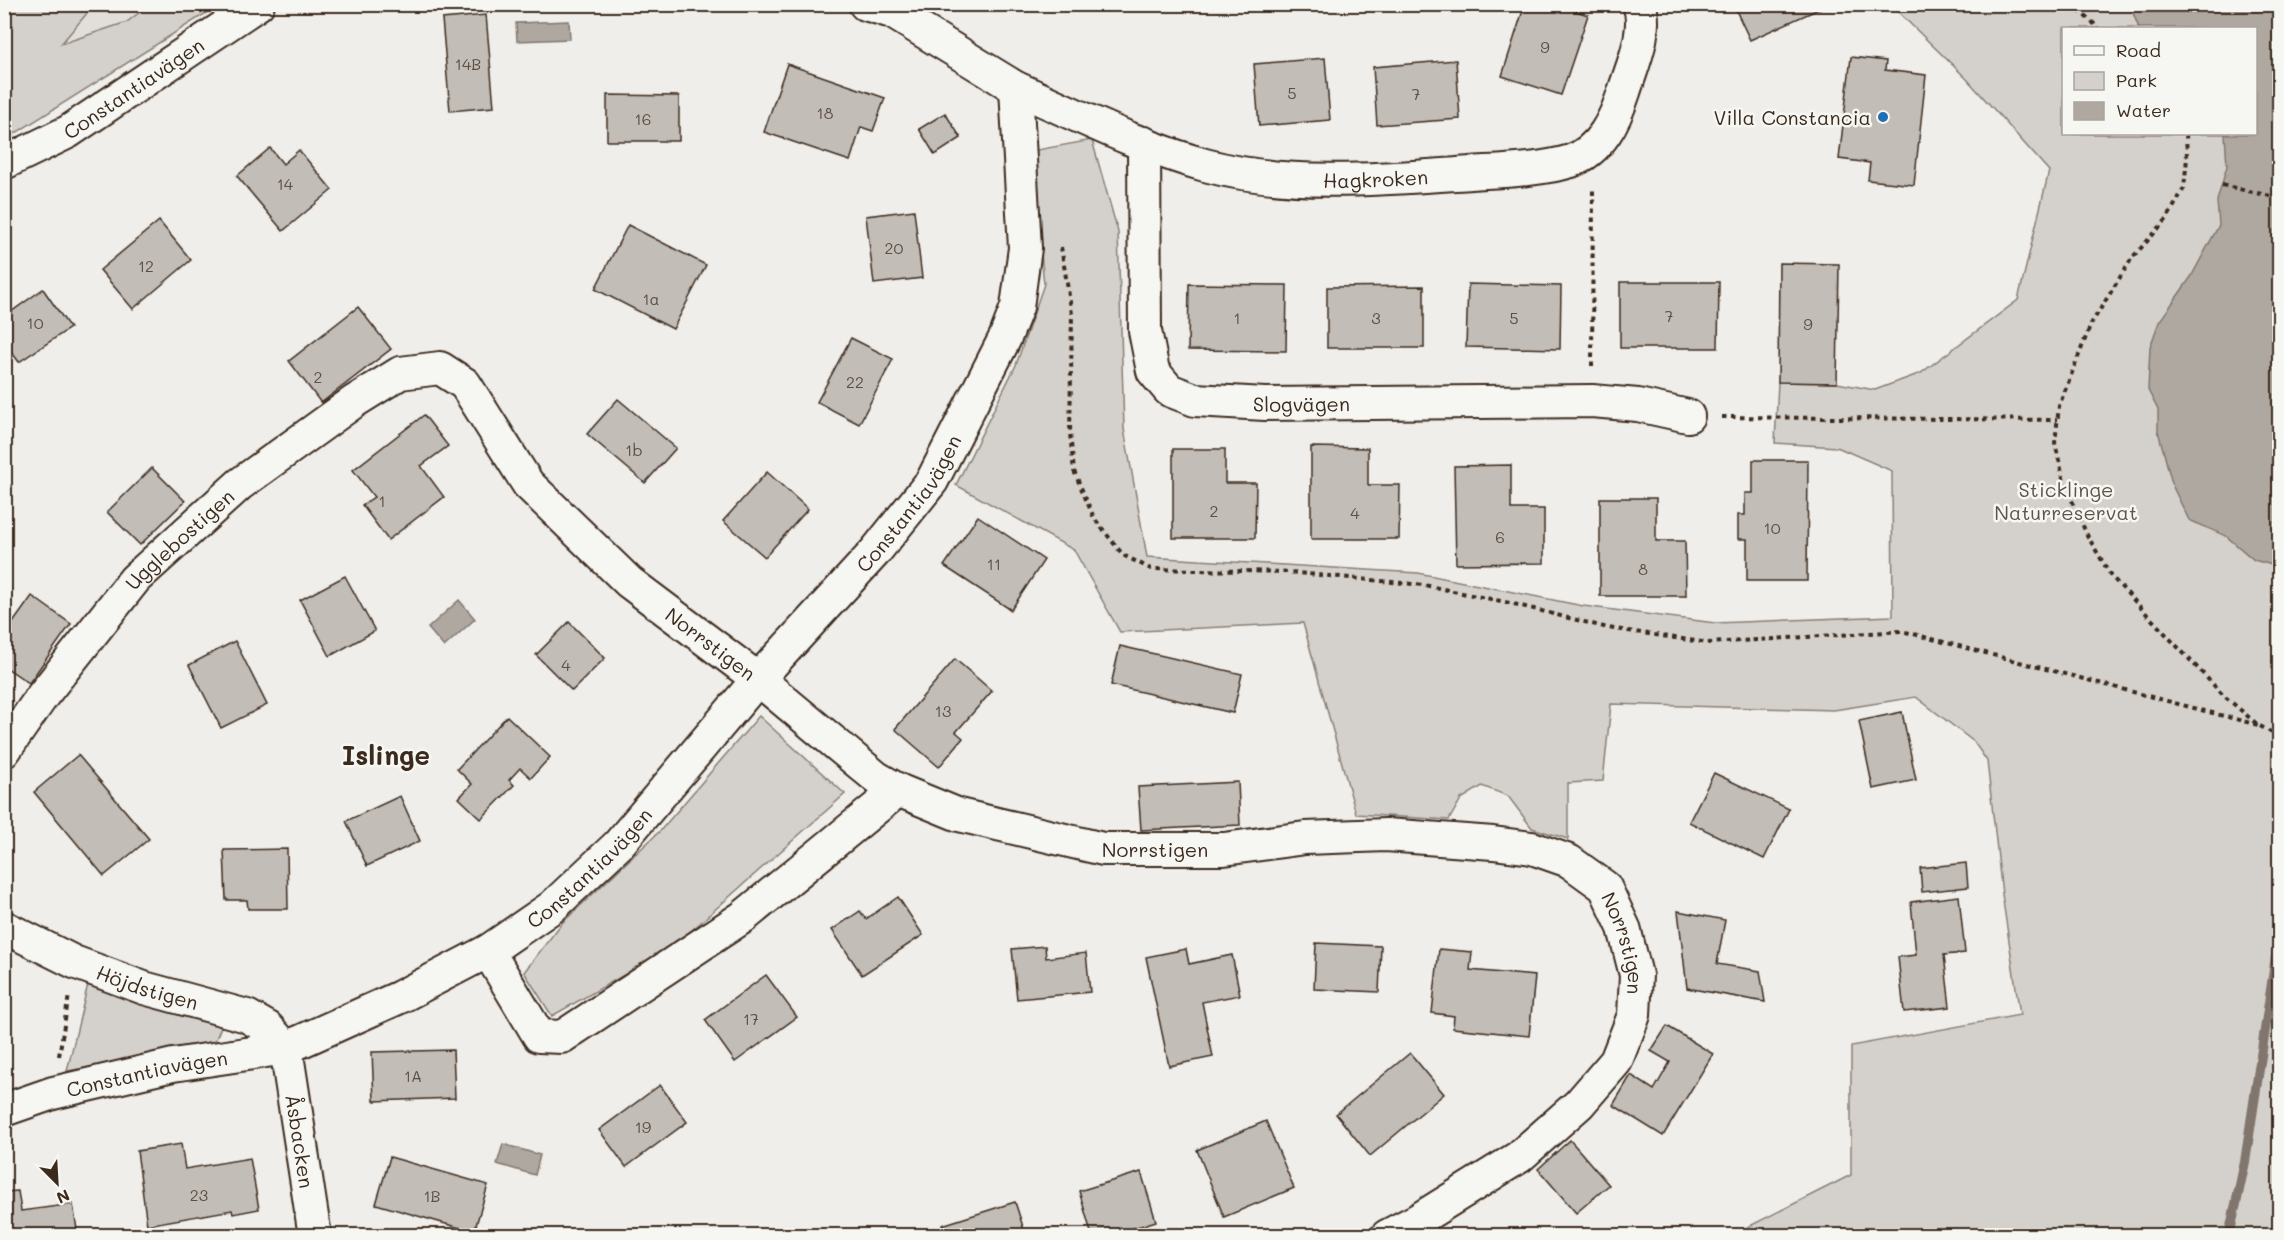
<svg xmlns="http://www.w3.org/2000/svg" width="2284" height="1240" viewBox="0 0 2284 1240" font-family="Mali,sans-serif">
  <rect width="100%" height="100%" fill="#efeeea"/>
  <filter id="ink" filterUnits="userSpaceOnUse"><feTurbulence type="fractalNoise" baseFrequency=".0167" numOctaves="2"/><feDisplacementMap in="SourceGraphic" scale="12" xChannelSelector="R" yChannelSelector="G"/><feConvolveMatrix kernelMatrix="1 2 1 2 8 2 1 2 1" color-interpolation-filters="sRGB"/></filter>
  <g filter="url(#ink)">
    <polygon fill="#e2dfdb" points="94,5 149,5 127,22 60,44"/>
    <g fill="#d4d1cc" stroke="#887e75" stroke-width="1.5">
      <polygon points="5,4 94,5 61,44 127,22 149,5 219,5 5,140"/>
      <polygon points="1891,5 2130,5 2139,28 2064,28 2064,134 2228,134 2279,515 2279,1235 1732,1235 1851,1175 1851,1046 2020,1015 2002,894 1987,761 1974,742 1916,697 1834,710 1611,704 1603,781 1568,783 1568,839 1532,828 1508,796 1482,786 1461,799 1449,820 1356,814 1303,623 1120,632 1074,550 956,485 1016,365 1044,284 1031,151 1092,140 1118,232 1124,429 1147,557 1418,573 1583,606 1715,623 1893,616 1892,471 1837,447 1775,443 1778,382 1837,383 1875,390 1921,373 2018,300 2049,171 1966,78"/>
      <polygon points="759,716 845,794 673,947 552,1016 524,972 562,923 660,831"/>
      <polygon points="89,980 223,1022 213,1046 67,1071"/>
    </g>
    <g fill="#afa8a1" stroke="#81766d" stroke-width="1.5">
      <polygon points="2130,5 2279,5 2279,567 2254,560 2226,536 2189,520 2173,487 2158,431 2158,410 2148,390 2150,347 2159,322 2191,277 2219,225 2217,201 2227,166 2225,134 2256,134 2256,28 2139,28"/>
      <polygon points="569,21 570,39 517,41 516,23"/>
      <polygon points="459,600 475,619 444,647 428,628"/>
      <polygon points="503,1144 540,1155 535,1175 497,1164"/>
    </g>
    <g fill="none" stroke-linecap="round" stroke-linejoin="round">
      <polyline stroke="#81766d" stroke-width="10" points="2229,1236 2245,1162 2280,930"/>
    </g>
    <g fill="#c2bdb7" stroke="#3b2a1e" stroke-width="1.5">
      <polygon points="1525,4 1555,4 1588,15 1561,95 1502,76"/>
      <polygon points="1733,4 1830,4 1750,40"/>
      <polygon points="486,15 494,107 450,111 442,19"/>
      <polygon points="1851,57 1886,61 1885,70 1926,75 1914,185 1868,180 1870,163 1839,159"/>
      <polygon points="1325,58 1330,120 1259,126 1254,64"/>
      <polygon points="1456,60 1460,119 1377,125 1373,67"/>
      <polygon points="787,64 885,98 873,131 861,127 850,161 764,132"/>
      <polygon points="607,95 679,96 679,141 607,141"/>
      <polygon points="945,113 961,138 935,155 919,129"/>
      <polygon points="270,148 283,164 299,150 332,190 283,231 237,176"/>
      <polygon points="914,210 922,278 874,284 866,216"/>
      <polygon points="159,221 191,260 133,309 100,270"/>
      <polygon points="628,225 706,265 673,329 595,289"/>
      <polygon points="1779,263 1839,264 1837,383 1778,382"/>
      <polygon points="1620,282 1719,282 1718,348 1620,348"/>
      <polygon points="1189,284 1287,285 1286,351 1188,350"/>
      <polygon points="1468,284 1561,286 1560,349 1466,347"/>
      <polygon points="1424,286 1424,348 1327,348 1327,287"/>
      <polygon points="43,289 70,328 19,362 4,342 4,317"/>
      <polygon points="358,307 391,349 321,403 289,361"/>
      <polygon points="851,338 893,359 859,424 817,402"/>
      <polygon points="618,399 676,448 645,483 587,434"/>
      <polygon points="424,415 448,446 421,466 444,497 388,540 362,505 374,497 353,470"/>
      <polygon points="1311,447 1368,448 1368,485 1400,485 1399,539 1311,539"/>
      <polygon points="1173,449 1225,449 1225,483 1256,483 1255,538 1173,538"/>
      <polygon points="1753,460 1808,460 1807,581 1747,581 1747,539 1738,539 1738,515 1745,515 1745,493 1753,493"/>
      <polygon points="1511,465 1511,509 1544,509 1544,563 1456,564 1454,466"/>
      <polygon points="152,468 185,501 140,545 107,512"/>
      <polygon points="767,472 808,509 765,557 723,521"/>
      <polygon points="1600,498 1656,498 1656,541 1685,541 1686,596 1600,596"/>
      <polygon points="978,516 1044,560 1011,610 944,566"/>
      <polygon points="345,576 375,631 330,656 300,600"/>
      <polygon points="32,596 71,624 29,683 4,666 4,623 10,627"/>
      <polygon points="569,622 605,658 572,691 536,655"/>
      <polygon points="235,641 267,705 221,728 189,665"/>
      <polygon points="1120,646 1242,674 1233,713 1111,685"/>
      <polygon points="955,659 992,691 956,732 963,738 939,767 895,729"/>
      <polygon points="1902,712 1916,780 1873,789 1859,721"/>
      <polygon points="507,716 550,757 531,778 520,768 509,780 514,785 481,819 459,798 472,784 457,769"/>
      <polygon points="78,755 149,839 104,876 34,792"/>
      <polygon points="1714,773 1789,809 1764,859 1689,822"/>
      <polygon points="1238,782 1240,825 1141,830 1138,787"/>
      <polygon points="400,796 420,841 367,866 346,821"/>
      <polygon points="287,849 288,909 248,909 247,900 226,900 224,850"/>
      <polygon points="1966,863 1968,887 1922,892 1920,868"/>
      <polygon points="1959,896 1965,953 1944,955 1950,1007 1904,1012 1898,957 1916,955 1911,902"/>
      <polygon points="898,897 923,935 862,975 832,930 860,911 866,919"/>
      <polygon points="1678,911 1725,920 1717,964 1760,971 1765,1002 1687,988"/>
      <polygon points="1316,943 1381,946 1379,992 1314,989"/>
      <polygon points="1045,946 1046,958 1086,953 1090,992 1017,999 1012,949"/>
      <polygon points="1186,949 1189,964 1232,955 1240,995 1202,1002 1213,1057 1169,1066 1146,957"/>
      <polygon points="1439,949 1472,952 1470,970 1535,976 1529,1036 1453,1028 1454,1016 1432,1013"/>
      <polygon points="766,975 797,1017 735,1062 705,1020"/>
      <polygon points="1667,1026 1713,1054 1663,1136 1613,1105 1631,1075 1654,1090 1670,1062 1651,1051"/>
      <polygon points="453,1050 455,1098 374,1101 372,1052"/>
      <polygon points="1410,1053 1444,1094 1370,1156 1336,1114"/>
      <polygon points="660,1085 687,1122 626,1167 599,1130"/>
      <polygon points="1266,1121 1294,1188 1224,1217 1197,1150"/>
      <polygon points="1570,1140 1609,1185 1576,1213 1538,1169"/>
      <polygon points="181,1144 185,1169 250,1158 259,1209 233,1214 232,1210 147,1225 137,1151"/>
      <polygon points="390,1157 488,1185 474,1232 376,1204"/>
      <polygon points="1141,1172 1156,1221 1109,1236 1092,1236 1079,1191"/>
      <polygon points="18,1191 21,1211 73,1204 78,1236 4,1236 4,1192"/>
      <polygon points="1015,1202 1026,1236 945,1236 942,1225"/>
    </g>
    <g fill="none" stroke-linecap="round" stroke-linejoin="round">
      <g stroke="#3b2a1e" stroke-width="36">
        <g id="minor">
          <path id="s1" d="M1016,88c61,27 124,59 189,77 83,23 181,14 266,8 30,-2 71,-3 100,-12 30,-11 44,-41 53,-69 8,-26 25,-62 15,-88"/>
          <path id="s2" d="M1144,143l1,188 8,40 16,19 26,10 70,4 327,-3 46,4 50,11"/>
          <path id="s3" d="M4,163l64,-31 190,-128"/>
          <path id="s4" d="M4,751l39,-56 92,-116 105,-95 115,-83 45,-28 40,-5 25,16 63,100 101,98 129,97 119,99 21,12 61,25 144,34h121l81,-11 81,-3 107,8 39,5 37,13 36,26 19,41 12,47 -2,40 -18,46 -37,43 -60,53 -103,64 -29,15"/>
          <path id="s5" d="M4,927l70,35 70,26 103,28 21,12 18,20 29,188"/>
          <polyline points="488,951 539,1036 562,1037 743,917 898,790"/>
          <path id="s6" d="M4,1110l49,-17 120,-28 113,-17 114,-51 88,-46 64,-44 66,-62 140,-166 117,-127 57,-71 73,-143 12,-31 8,-59 -9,-160 -124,-76 -27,-8"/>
        </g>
      </g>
      <g stroke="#3b2a1e" stroke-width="4" stroke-dasharray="4.5 4.5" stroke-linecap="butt">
        <polyline points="2071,4 2099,28"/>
        <polyline points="2186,134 2187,158 2184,188 2167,219 2132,258 2091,324 2059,406 2055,443 2064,482 2087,535 2111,576 2222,694 2258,725 2280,737"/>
        <polyline points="2222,185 2275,197"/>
        <polyline points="1061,247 1072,314 1070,434 1074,471 1094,518 1123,555 1151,569 1287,572 1424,585 1510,603 1608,628 1709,643 1902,631 2258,725"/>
        <polyline points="1592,366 1593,188"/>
        <polyline points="1722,417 2057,420"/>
        <polyline points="59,1056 69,995"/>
      </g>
      <use href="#minor" stroke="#f6f6f2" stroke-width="32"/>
    </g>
  </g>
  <circle fill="#1f6fb2" stroke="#f6f6f2" stroke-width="2" cx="1883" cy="117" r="6"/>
  <g text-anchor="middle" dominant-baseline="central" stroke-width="5" stroke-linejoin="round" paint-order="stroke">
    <g font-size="16" fill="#5d4f44">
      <text x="1545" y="46">9</text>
      <text x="468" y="63">14B</text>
      <text x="1292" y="92">5</text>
      <text x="1416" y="93">7</text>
      <text x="825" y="112">18</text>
      <text x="643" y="118">16</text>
      <text x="285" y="183">14</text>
      <text x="894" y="247">20</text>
      <text x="146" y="265">12</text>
      <text x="651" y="298">1a</text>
      <text x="1669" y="315">7</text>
      <text x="1237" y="317">1</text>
      <text x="1376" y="317">3</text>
      <text x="1514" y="317">5</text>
      <text x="35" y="322">10</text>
      <text x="1808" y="323">9</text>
      <text x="318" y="376">2</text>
      <text x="855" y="381">22</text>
      <text x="634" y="449">1b</text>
      <text x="382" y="500">1</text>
      <text x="1214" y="510">2</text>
      <text x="1355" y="512">4</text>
      <text x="1772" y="527">10</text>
      <text x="1500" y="536">6</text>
      <text x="994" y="563">11</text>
      <text x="1643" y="568">8</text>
      <text x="566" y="664">4</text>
      <text x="943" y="710">13</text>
      <text x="751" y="1018">17</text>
      <text x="413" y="1075">1A</text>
      <text x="643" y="1126">19</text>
      <text x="199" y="1194">23</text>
      <text x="432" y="1195">1B</text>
    </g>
    <g font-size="20" fill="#3b2a1e" stroke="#f6f6f2">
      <text stroke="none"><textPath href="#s3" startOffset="150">Constantiavägen</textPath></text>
      <text stroke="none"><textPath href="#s1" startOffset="376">Hagkroken</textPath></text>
      <text stroke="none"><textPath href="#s2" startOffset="388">Slogvägen</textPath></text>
      <text stroke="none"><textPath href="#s6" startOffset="1131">Constantiavägen</textPath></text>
      <text stroke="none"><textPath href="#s4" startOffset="276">Ugglebostigen</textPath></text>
      <text stroke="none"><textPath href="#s4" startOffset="984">Norrstigen</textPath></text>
      <text stroke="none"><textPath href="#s4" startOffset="1488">Norrstigen</textPath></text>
      <text stroke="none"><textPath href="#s6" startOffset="645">Constantiavägen</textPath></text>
      <text stroke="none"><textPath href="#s4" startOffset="2010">Norrstigen</textPath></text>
      <text stroke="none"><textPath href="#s5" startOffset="156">Höjdstigen</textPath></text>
      <text stroke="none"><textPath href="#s6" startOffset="148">Constantiavägen</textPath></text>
      <text stroke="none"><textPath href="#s5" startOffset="405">Åsbacken</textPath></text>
    </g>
    <g font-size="20" fill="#3b2a1e" stroke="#f6f6f2" text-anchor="end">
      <text x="1871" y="117">Villa Constancia</text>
    </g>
    <g font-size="20" fill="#61544a" stroke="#f6f6f2">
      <text x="2066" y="489">Sticklinge<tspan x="2066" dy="23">Naturreservat</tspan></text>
    </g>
    <g font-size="26" font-weight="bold" fill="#3b2a1e" stroke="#f6f6f2">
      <text x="386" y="755">Islinge</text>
    </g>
  </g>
  <rect width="2284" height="1240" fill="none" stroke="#f6f6f2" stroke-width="24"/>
  <rect x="12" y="12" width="2260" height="1216" fill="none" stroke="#3b2a1e" stroke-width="2" filter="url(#ink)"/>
  <rect x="2062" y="27" width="195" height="108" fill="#f6f6f2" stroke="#aba49d" stroke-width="1.5"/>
  <rect x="2074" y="46" width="30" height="9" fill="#f6f6f2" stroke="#aba49d" stroke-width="1.5"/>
  <text x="2116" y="57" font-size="18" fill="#3b2a1e">Road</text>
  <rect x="2074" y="72" width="30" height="18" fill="#d4d1cc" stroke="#aba49d" stroke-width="1.5"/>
  <text x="2116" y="87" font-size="18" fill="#3b2a1e">Park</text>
  <rect x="2074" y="102" width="30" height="18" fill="#afa8a1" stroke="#aba49d" stroke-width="1.5"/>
  <text x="2116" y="117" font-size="18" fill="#3b2a1e">Water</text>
  <g transform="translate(57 1183) rotate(156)" stroke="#f6f6f2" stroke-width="4.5" paint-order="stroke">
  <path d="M0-4.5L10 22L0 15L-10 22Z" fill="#3b2a1e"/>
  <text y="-9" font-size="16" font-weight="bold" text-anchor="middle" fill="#3b2a1e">N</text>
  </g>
</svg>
